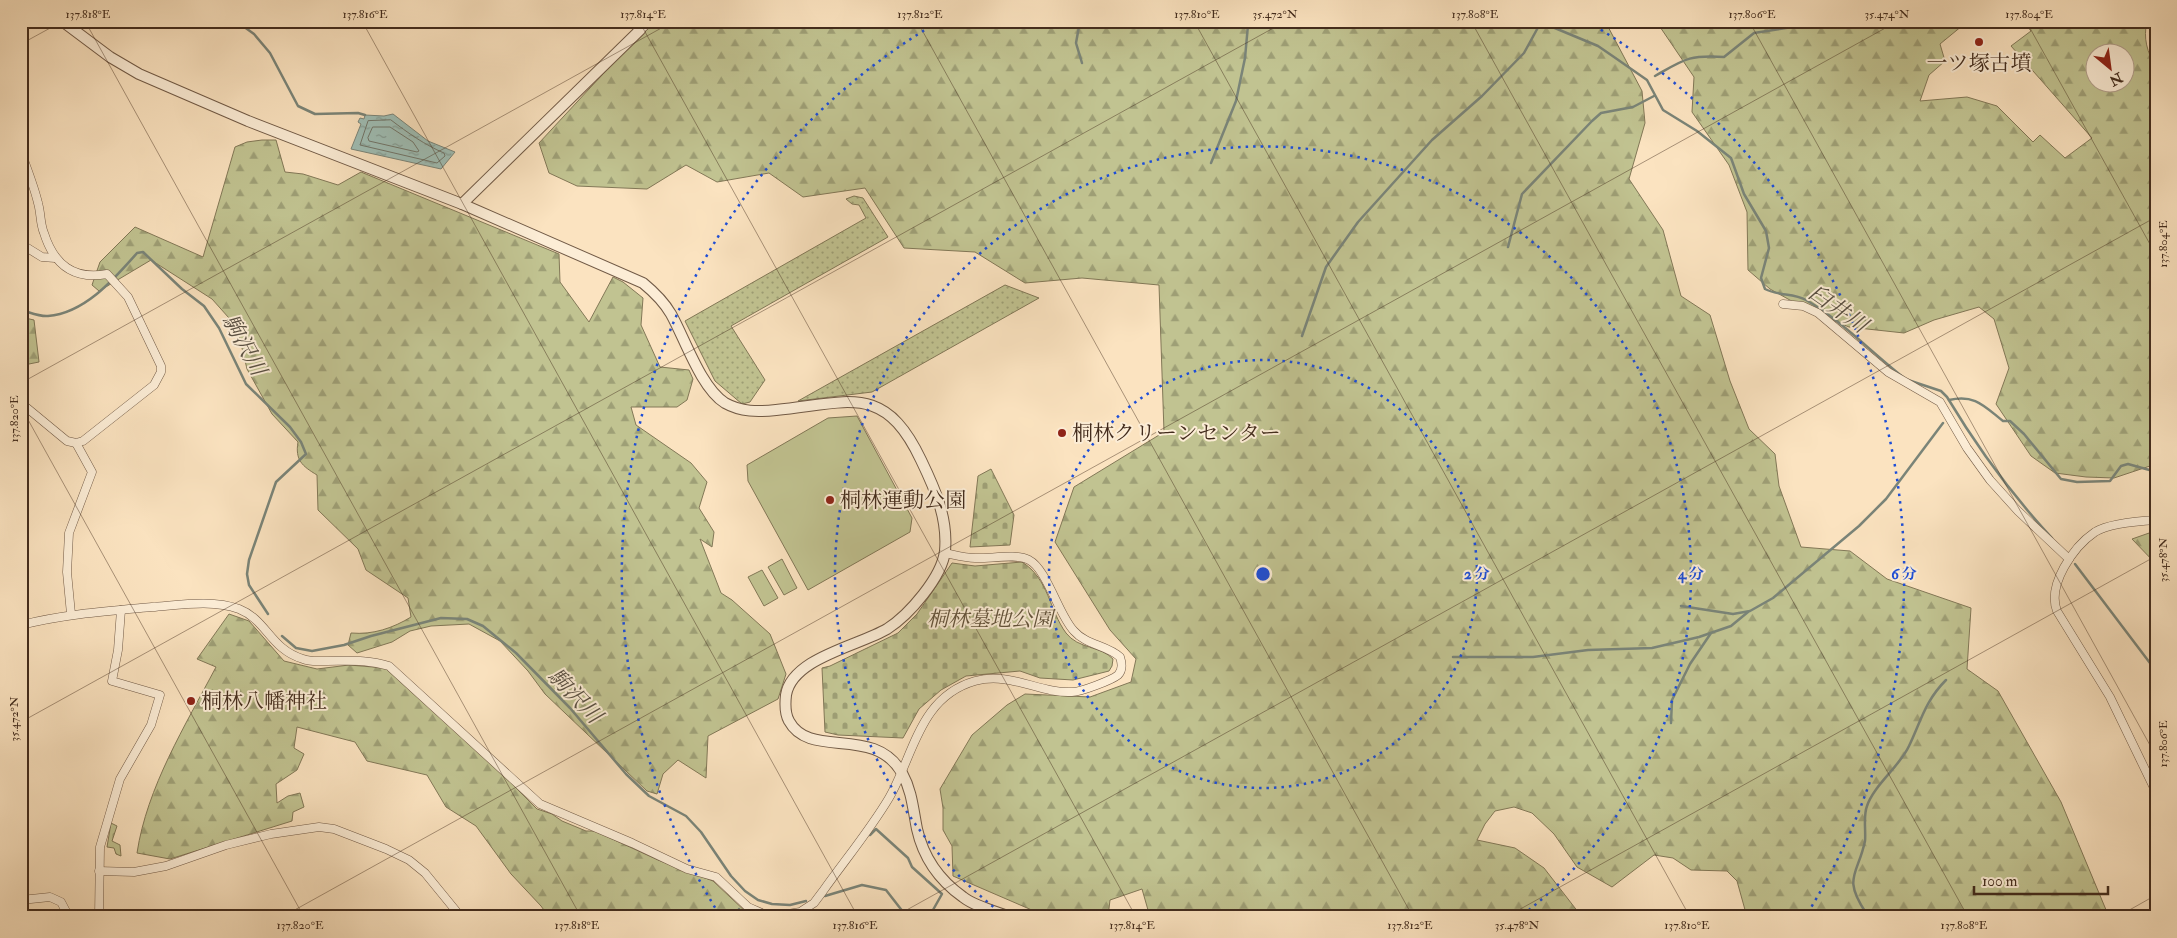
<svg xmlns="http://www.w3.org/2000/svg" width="2177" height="938" viewBox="0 0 2177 938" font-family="'IM FELL Double Pica','Noto Serif JP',serif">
  <defs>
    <pattern id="grass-dots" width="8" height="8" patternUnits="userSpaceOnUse" patternTransform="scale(1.25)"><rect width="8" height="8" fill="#c1c391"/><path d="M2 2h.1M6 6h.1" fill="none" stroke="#9e9f76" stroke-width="1.8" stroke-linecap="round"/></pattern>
    <pattern id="forest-firs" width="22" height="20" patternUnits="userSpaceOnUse" patternTransform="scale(1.25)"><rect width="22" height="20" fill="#c1c391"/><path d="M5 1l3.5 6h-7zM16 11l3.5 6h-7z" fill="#9e9f76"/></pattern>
    <pattern id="cemetery-stones" width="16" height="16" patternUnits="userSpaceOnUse" patternTransform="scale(1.25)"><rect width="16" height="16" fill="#c1c391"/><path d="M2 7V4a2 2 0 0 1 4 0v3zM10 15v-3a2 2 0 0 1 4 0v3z" fill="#9e9f76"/></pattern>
    <pattern id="water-ripples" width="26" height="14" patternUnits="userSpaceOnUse" patternTransform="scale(1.25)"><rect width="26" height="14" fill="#9fbeb5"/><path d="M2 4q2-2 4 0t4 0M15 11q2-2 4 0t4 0" fill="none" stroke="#839b93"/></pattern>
  </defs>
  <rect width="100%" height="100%" fill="#fbe3c0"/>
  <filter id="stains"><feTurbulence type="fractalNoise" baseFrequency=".004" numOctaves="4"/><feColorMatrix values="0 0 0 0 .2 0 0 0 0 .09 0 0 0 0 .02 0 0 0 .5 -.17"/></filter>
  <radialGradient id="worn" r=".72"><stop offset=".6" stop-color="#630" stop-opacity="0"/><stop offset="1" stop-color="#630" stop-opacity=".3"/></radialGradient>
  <g fill="url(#grass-dots)" stroke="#827857">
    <polygon points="854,196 863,198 888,237 731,326 765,380 750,402 742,404 715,381 685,321 866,218 859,205 852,204 846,199"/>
    <polygon points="1005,285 1039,298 872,392 798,401"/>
  </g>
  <g fill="url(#forest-firs)" stroke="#827857" fill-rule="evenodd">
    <polygon points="660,21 1605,21 1642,91 1645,123 1629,179 1663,230 1681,296 1710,315 1730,381 1749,429 1775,454 1779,486 1801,547 1850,551 1887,579 1971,608 1967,669 1998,691 2061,802 2109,917 1747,917 1737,881 1727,871 1691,870 1673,858 1654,855 1612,887 1577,867 1554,834 1532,813 1514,807 1495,811 1485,824 1477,840 1515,848 1544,868 1582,917 1150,917 1142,889 1110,900 1108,917 1048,917 953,876 952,846 943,830 943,808 940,789 972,735 1007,705 1025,694 1090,697 1131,682 1136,659 1110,630 1055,542 1074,487 1164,432 1159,285 1082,278 1025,283 975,252 904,248 865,188 803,197 769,173 717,182 686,165 647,189 577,186 549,173 539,143 640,34"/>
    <path d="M1656,21h312l-28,23 5,17 -16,14 -9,26 47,-4 30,9 36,36 7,-7 25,23 27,-20 -81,-92 20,-15 -8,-10h124c-4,18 0,30 9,47v396l-42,14 -28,-1 -31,-4 -24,-17 -35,-52 13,-36 -15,-49 -15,-12 -45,13 -30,13 -55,-6 -43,-18 -36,-20 -22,-19 -1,-58 -18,-47 -37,-53 2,-35zM2094,52h30v30h-30z"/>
    <path d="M262,140h14l9,32 18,2 35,11 23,-13 198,82 1,28 29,40 24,-45 10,5 20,16 -2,27 19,42 29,3 4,9 -6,21 -10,7h-46l5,18 55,38 16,19 -8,26 15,24 -2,15 -12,-8 21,54 11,7 38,34 16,40 -8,25 -70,37 -2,42 -28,-18 -15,14 -6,20 -10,-3 -102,-97 -17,-23 -28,-30 -31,-17 -38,2 -21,5 -18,11 -35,11 -9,-8 3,-12c22,2 42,-5 60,-16l-3,-19 -42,-28 -8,-21 -40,-39 -1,-35c-15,-9 -22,-15 -19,-33l-26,-28 -25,-45 -10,-42 -25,-28 -61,-39 -52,31 -7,-6 8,-23 35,-35 68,30 32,-110 12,-5z"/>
    <polygon points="21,317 34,320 39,362 24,365 21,362"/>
    <polygon points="2152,532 2156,533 2156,564 2132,539"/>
    <path d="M229,614l20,7 35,40 33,8 32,-4 36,3 118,107 34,34 15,5 10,7 24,10h9l63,29 55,21 34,32 14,4h-212l-8,-11 -30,-32 -35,-48 -30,-19 -19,-32 -60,-14 -12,-19 -58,-15 -3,21 10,6 -7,16 -21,14 1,19 11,-7 12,-3 4,14 -11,5 -1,9 -122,38 -33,-6c10,-66 48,-127 79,-186l-19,-8z"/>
  </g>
  <g fill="url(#cemetery-stones)" stroke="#827857">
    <polygon points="991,469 1014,515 1010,545 970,547 978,476"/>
    <path d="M1022,562c27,17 27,48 44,71 12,16 35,13 47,26l-1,7 -3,5 -36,9 -33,-2 -20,-7 -54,5 -25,14 -22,19 -16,29 -65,-3 -13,-3 -3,-64 8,-2 68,-33 19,-19 35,-51 23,3z"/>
    <polygon points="111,823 117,826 112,841 120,845 121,856 116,854 114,848 107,847"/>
  </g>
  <g fill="#c1c391" stroke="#827857">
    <polygon points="857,416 912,518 910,532 808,590 748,481 747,465 828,418"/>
    <polygon points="782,559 797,588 784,595 768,567"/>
    <polygon points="762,570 778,598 764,606 748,577"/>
  </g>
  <polygon fill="url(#water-ripples)" stroke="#7a8478" points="393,114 428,141 455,152 441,169 351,149 361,124 358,122 360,118 364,119 365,115 384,116"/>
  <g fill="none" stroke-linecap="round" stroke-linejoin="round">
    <g stroke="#717569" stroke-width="1">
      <path d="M391,120c17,13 34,25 53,33l1,3 -8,7 -77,-18 8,-24z"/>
      <polygon points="373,127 390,127 413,142 419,151 417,152 369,141 368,138"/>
    </g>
    <g stroke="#7a8478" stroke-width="2.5">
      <path d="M85,21c8,6 22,3 31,0"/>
      <polyline points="236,21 254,34 270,53 298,106 315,114 358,113 365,115"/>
      <polyline points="1080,21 1076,43 1082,63"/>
      <path d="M1538,21l60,25 16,11 33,23 16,30 34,21 34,27 13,36 22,37 3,17 -8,30 4,11c13,7 29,4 41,11 35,20 65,52 97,77"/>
      <path d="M1655,76c30,-17 33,-21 69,-19l30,-24 57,-9 5,-3"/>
      <polyline points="1211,163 1236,101 1245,58 1248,25 1246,21"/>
      <polyline points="1508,247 1522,194 1592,121 1601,113 1633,107 1654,96"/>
      <path d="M21,310c8,2 19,7 27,6 37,-3 66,-37 89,-63l6,-1 39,37 22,17 15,22 27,56 44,43 11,15 5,12 -30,28 -27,78 -2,14 2,11 19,29"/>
      <polyline points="1302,336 1326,267 1358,222 1432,140 1482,96 1524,53 1541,22"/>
      <path d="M1908,380l33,11 6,6c30,50 65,98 105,141"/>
      <path d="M1949,400c26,-6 35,6 54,21h7l14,13 37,45 16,3 33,-1 11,-15 7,-2 25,7 3,-1"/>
      <polyline points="2075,564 2156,671"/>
      <polyline points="1681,606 1733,614 1750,611 1773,598 1859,526 1886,499 1943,423"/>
      <polyline points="282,636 296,648 312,651 344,645 371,636 441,618 467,619 483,626 516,653 570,708 626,774 649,796 686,816 701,832 731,876 745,891 758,900 772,904 790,905 806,901"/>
      <polyline points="1453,657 1533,657 1588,650 1652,648 1699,637 1731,626 1748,612"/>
      <polyline points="1671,723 1672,700 1690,664 1711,633"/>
      <polyline points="870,835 876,829 908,858 912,867 942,894 929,917"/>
      <polyline points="825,896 862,885 886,890 907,917"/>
      <path d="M1866,913c-24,-36 -8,-38 -1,-72 1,-11 -2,-25 2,-35 7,-21 33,-40 42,-60 12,-25 16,-45 37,-66"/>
      <polyline points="737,917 739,909"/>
    </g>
    <g stroke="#715a46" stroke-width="9">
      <g id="minor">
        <polyline points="640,30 651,21"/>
        <polyline points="2156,33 2154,43 2156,53"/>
        <path d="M21,152c6,17 13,34 17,51 3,10 2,21 6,30 10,32 30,47 63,41l21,23 33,69v6l-7,13 -71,56 -7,2 -9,-2 -46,-38"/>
        <polyline points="21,244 42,257 55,258"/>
        <polyline points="1783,304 1803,306 1818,313 1888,372 1940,402 1967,448 1990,480 2018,511 2069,559"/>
        <path d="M2156,520c-18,1 -46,3 -61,12 -22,15 -48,53 -38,79l53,86 46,95"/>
        <polyline points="71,614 67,572 69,533 92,472 76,443"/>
        <path d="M21,625c44,-11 87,-14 131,-18 27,-2 61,-8 87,2 28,11 31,40 64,50 7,3 15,2 22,2 23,0 42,-2 64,5l151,138 92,39 55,26 29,8 32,30 16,7 18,1 18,-3 14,-9 9,-12c22,-31 47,-61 66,-93 25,-43 30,-101 86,-117 34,-10 66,13 97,11 9,0 40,-12 46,-17 5,-5 4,-12 2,-18 -13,-12 -34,-12 -46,-26 -15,-15 -27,-62 -45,-71 -12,-7 -40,-1 -54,-2 -10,0 -20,-3 -30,-5"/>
        <polyline points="99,871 134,872 166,866 226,845 271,834 319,827 334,829 386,849 409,860 425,873 461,917"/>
        <polyline points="21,900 50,897 61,902 69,917"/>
        <polyline points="99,917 100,847 120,779 151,725 160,695 112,681 118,650 121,610"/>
      </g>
    </g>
    <g stroke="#715a46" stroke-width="12">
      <g id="tertiary">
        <path d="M62,21l48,36 29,17 109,47 214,83 181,79c11,9 21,19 28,31 14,25 30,74 54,89 16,9 33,9 51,7 72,-7 108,-28 145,50 14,29 27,58 24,91 -3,26 -36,64 -58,78 -29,17 -95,29 -101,66 -1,9 -1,19 3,26 21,39 85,3 113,52 10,18 11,36 15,56 6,27 22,51 46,68 13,10 32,14 48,20"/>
        <polyline points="462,204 640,30 634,21"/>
      </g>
    </g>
    <use href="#minor" stroke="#fcedd6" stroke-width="8"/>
    <use href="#tertiary" stroke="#fcedd6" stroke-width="10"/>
  </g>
  <path fill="none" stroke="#432c1d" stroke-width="1" stroke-opacity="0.45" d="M85,21l496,896M362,21l496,896M639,21l497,896M917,21l496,896M1194,21l496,896M1471,21l497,896M1749,21l407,735M2026,21l130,234M21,44l42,-23M21,383l653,-362M21,407l283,510M21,722l1265,-701M21,908l5,9M282,917l1616,-896M894,917l1262,-700M1506,917l650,-361M2117,917l39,-22"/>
  <g fill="none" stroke="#1d4ed8" stroke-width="2.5" stroke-dasharray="2.5 5">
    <circle cx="1263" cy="574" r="214"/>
    <path d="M1005 916A428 428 0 1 1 1521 916"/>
    <path d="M719 914A641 641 0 0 1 938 22M1588 22A641 641 0 0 1 1807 914"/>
  </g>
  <g fill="#8f2418" stroke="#fcedd6" stroke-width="2">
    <circle cx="1979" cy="42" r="5"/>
    <circle cx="1062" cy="433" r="5"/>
    <circle cx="830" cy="500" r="5"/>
    <circle cx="191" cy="701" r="5"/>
  </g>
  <g text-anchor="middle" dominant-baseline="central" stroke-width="4" stroke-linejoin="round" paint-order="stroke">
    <g font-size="21" fill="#432c1d" stroke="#fcedd6" text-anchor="start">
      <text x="1979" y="63" text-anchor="middle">一ツ塚古墳</text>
      <text x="1072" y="433">桐林クリーンセンター</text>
      <text x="840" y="500">桐林運動公園</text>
      <text x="201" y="701">桐林八幡神社</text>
    </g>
    <g font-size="21" font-style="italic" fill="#62523a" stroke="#fcedd6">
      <text x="990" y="619">桐林墓地公園</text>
    </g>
    <g font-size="22" font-style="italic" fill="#5a5043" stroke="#fcedd6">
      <text transform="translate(1838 309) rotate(35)">臼井川</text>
      <text transform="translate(244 345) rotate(61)">駒沢川</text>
      <text transform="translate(575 696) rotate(46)">駒沢川</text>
    </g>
  </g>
  <circle cx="1263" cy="574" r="8" fill="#1d4ed8" stroke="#fcedd6" stroke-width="2.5"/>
  <g font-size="15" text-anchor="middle" font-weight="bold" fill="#1d4ed8" stroke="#fcedd6" stroke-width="4" stroke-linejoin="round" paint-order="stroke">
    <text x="1477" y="579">2 分</text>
    <text x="1691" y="579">4 分</text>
    <text x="1904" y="579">6 分</text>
  </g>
  <rect width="2177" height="938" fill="none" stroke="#fbe3c0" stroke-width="55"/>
  <g transform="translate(2110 68) rotate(151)"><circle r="24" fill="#fcedd6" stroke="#b2a08c"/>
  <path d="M0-4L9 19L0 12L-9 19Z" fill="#8f2418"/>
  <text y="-8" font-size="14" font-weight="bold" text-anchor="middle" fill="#432c1d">N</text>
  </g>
  <path d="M1974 886v8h134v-8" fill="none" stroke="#432c1d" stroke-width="2.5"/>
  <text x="1982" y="886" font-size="15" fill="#432c1d" stroke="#fcedd6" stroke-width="4" paint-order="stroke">100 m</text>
  <rect x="28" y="28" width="2122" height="882" fill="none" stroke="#432c1d" stroke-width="2"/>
  <g font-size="12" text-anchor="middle" fill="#432c1d">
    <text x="88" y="18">137.818°E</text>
    <text x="365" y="18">137.816°E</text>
    <text x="643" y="18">137.814°E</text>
    <text x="920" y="18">137.812°E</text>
    <text x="1197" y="18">137.810°E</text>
    <text x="1275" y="18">35.472°N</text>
    <text x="1475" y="18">137.808°E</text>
    <text x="1752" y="18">137.806°E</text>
    <text x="1887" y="18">35.474°N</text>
    <text x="2029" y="18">137.804°E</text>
    <text transform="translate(2163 244) rotate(-90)" y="4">137.804°E</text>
    <text transform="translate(14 419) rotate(-90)" y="4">137.820°E</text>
    <text transform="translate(2163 560) rotate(-90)" y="4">35.478°N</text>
    <text transform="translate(14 719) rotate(-90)" y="4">35.472°N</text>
    <text transform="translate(2163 744) rotate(-90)" y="4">137.806°E</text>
    <text x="300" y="929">137.820°E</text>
    <text x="577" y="929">137.818°E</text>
    <text x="855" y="929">137.816°E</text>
    <text x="1132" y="929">137.814°E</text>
    <text x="1410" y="929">137.812°E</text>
    <text x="1517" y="929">35.478°N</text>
    <text x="1687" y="929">137.810°E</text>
    <text x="1964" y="929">137.808°E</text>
  </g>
  <rect width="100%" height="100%" filter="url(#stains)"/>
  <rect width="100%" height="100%" fill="url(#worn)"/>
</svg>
